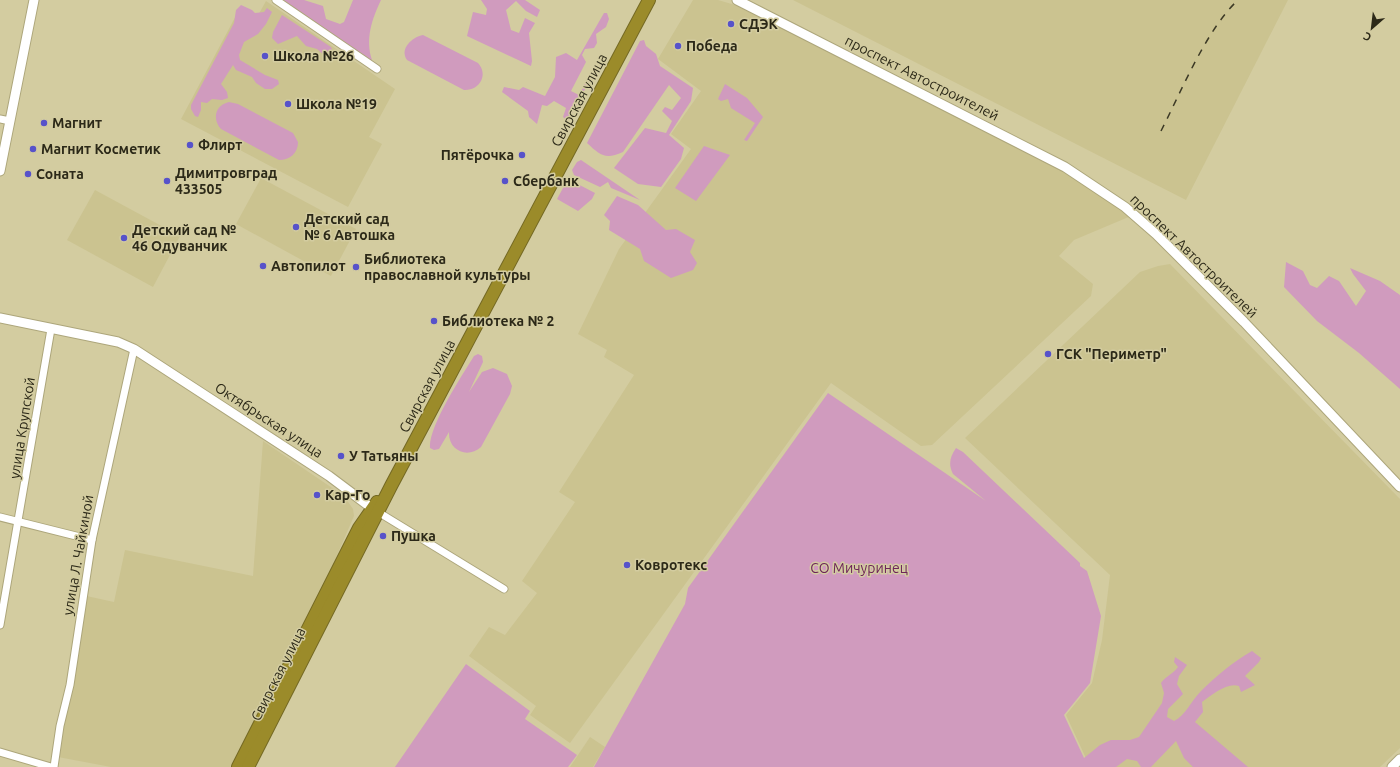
<svg xmlns="http://www.w3.org/2000/svg" width="1400" height="767" viewBox="0 0 1400 767" font-family="Ubuntu,sans-serif">
  <rect width="100%" height="100%" fill="#d3cca0"/>
  <g fill="#cbc390">
    <polygon points="693,0 718,0 735,5 1069,173 1131,216 1074,240 1059,256 1093,284 1091,296 932,445 921,446 831,383 570,743 530,715 536,706 469,656 489,627 505,635 537,593 522,581 575,502 559,492 634,375 604,357 607,350 578,334 619,249 691,149 671,134 701,91 658,59"/>
    <polygon points="793,0 1288,0 1186,200"/>
    <polygon points="266,1 395,89 369,137 382,144 348,207 181,119 239,10 256,19"/>
    <polygon points="261,178 356,229 331,276 236,224"/>
    <polygon points="95,190 180,236 153,287 67,240"/>
    <polygon points="1170,264 1400,499 1400,748 1380,767 1090,767 1066,715 1092,683 1102,640 1110,575 965,438 1140,272 1158,266"/>
    <polygon points="263,441 344,496 353,509 354,516 319,597 234,767 111,767 58,757 82,595 114,602 125,550 253,576"/>
    <polygon points="590,737 605,747 593,767 570,767"/>
  </g>
  <g fill="#d09bbe">
    <path d="M281,0h23l19,6 3,13 14,5 4,-2 9,-22h28c-9,19 -16,39 -9,60l-1,2z"/>
    <polygon points="481,0 525,0 540,10 537,17 526,11 516,1 506,10 511,30 519,33 525,18 535,23 529,33 532,61 531,66 467,36 473,12 486,15 487,9"/>
    <polygon points="241,5 252,10 255,13 264,12 267,8 272,12 266,24 258,34 244,42 239,55 240,60 265,75 278,80 279,84 272,89 265,89 256,83 252,77 236,70 233,65 221,84 227,92 228,98 222,100 212,99 207,103 201,102 201,110 198,117 195,116 191,109 191,105 234,23 236,10"/>
    <polygon points="604,13 607,13 609,19 606,27 596,34 597,43 594,48 585,49 582,55 586,62 571,91 579,95 589,76 591,78 568,121 563,117 566,108 554,101 547,106 542,105 537,124 529,117 528,111 502,92 504,87 519,90 523,87 545,96 555,77 556,57 566,53 577,60"/>
    <polygon points="282,15 331,47 334,54 326,57 317,49 306,46 297,36 278,44 272,38 273,32"/>
    <path d="M423,35l55,28c11,12 1,28 -14,27l-57,-30c-8,-11 5,-23 16,-25z"/>
    <path d="M644,40l2,6 10,8 4,12 33,22 -2,13 -22,34 15,13 -3,11 -20,28 -23,-3 -24,-16 31,-40 21,5 6,-12 -10,-10 3,-4 7,3 9,-12 -12,-13 -46,67c-18,8 -23,3 -36,-9l53,-102z"/>
    <polygon points="725,84 747,98 763,117 747,141 744,140 755,123 731,108 728,99 721,101 718,99"/>
    <path d="M229,102l9,2 55,29 5,9c0,11 -8,18 -19,18l-58,-31c-9,-10 -6,-24 8,-27z"/>
    <polygon points="704,146 730,155 696,201 675,188"/>
    <polygon points="581,160 640,200 611,188 608,182 600,187 574,175 572,170 577,162"/>
    <polygon points="568,179 595,193 592,199 578,211 557,199"/>
    <polygon points="617,196 638,205 666,230 676,229 695,240 690,252 697,263 693,270 671,278 644,261 640,249 609,230 610,221 604,215"/>
    <polygon points="1286,262 1303,271 1310,285 1317,288 1329,276 1339,281 1356,306 1366,291 1353,274 1350,268 1380,281 1400,295 1400,389 1359,353 1317,321 1284,287"/>
    <path d="M478,354l4,2 1,6 -14,30 13,-20 11,-4 14,6 5,12 -2,8 -29,53c-13,12 -33,4 -32,-15l-10,17 -5,1 -4,-2c-2,-21 33,-74 44,-92z"/>
    <path d="M828,393l158,108 -33,-27c-5,-10 -3,-17 3,-26l7,4 117,111v3l7,5 14,45 -11,67 -26,32 20,43 16,-13 11,-5h19l9,-3 23,-34 2,-10 -3,-10c5,-7 12,-9 17,-16l-4,-5 1,-5 12,8 -8,11 -2,8 6,10 -15,15 -1,8 7,4c12,-6 17,-20 27,-30 15,-15 32,-29 51,-40l9,7 -2,4 -14,14 10,9 -14,7 -2,-6c-12,-4 -27,9 -37,16l1,10 -8,10 53,45h-55l-9,-9 -8,-17 -25,26h-10l-4,-6 -10,-2 -11,8h-522l91,-163 3,-16z"/>
    <polygon points="466,664 530,711 525,719 577,755 568,767 395,767"/>
  </g>
  <g fill="none" stroke-linecap="round" stroke-linejoin="round">
    <g stroke="#ada67b" stroke-width="9">
      <g id="street">
        <polyline points="276,0 377,69"/>
        <polyline points="0,119 10,121"/>
        <polyline points="378,512 504,589"/>
        <polyline points="0,517 92,540"/>
        <polyline points="0,625 51,329"/>
        <polyline points="0,752 51,767"/>
        <polyline points="54,767 60,726 70,685 92,540 134,349"/>
      </g>
    </g>
    <g stroke="#ada67b" stroke-width="11">
      <g id="secondary">
        <polyline points="737,0 1065,167 1125,207 1156,234 1244,322 1400,487"/>
        <polyline points="0,171 34,0"/>
        <polyline points="0,318 118,342 134,349 329,476 377,512"/>
        <polyline points="1392,767 1400,759"/>
      </g>
    </g>
    <g stroke="#746924" stroke-width="14">
      <g id="highway">
        <polyline points="238,767 359,528 377,502"/>
        <polyline points="248,767 391,486 649,0"/>
      </g>
    </g>
    <use href="#street" stroke="#fff" stroke-width="7"/>
    <use href="#secondary" stroke="#fff" stroke-width="9"/>
    <use href="#highway" stroke="#9b8b2a" stroke-width="12"/>
    <path stroke="#3d3a26" stroke-width="1.5" stroke-dasharray="7 7" stroke-linecap="butt" d="M1161,131c20,-39 45,-101 77,-131"/>
  </g>
  <g fill="#5752ca" stroke="#d3cca0" stroke-width="1.5">
    <circle cx="731" cy="24" r="4"/>
    <circle cx="678" cy="46" r="4"/>
    <circle cx="265" cy="56" r="4"/>
    <circle cx="288" cy="104" r="4"/>
    <circle cx="44" cy="123" r="4"/>
    <circle cx="190" cy="145" r="4"/>
    <circle cx="33" cy="149" r="4"/>
    <circle cx="522" cy="155" r="4"/>
    <circle cx="28" cy="174" r="4"/>
    <circle cx="167" cy="181" r="4"/>
    <circle cx="505" cy="181" r="4"/>
    <circle cx="296" cy="227" r="4"/>
    <circle cx="124" cy="238" r="4"/>
    <circle cx="263" cy="266" r="4"/>
    <circle cx="356" cy="267" r="4"/>
    <circle cx="434" cy="321" r="4"/>
    <circle cx="1048" cy="354" r="4"/>
    <circle cx="341" cy="456" r="4"/>
    <circle cx="317" cy="495" r="4"/>
    <circle cx="383" cy="536" r="4"/>
    <circle cx="627" cy="565" r="4"/>
  </g>
  <g text-anchor="middle" dominant-baseline="central" stroke-width="3" stroke-linejoin="round" paint-order="stroke">
    <g font-size="14" font-weight="bold" fill="#2c2918" stroke="#d3cca0" text-anchor="start">
      <text x="739" y="24">СДЭК</text>
      <text x="686" y="46">Победа</text>
      <text x="273" y="56">Школа №26</text>
      <text x="296" y="104">Школа №19</text>
      <text x="52" y="123">Магнит</text>
      <text x="198" y="145">Флирт</text>
      <text x="41" y="149">Магнит Косметик</text>
      <text x="514" y="155" text-anchor="end">Пятёрочка</text>
      <text x="175" y="173">Димитровград<tspan x="175" dy="16">433505</tspan></text>
      <text x="36" y="174">Соната</text>
      <text x="513" y="181">Сбербанк</text>
      <text x="304" y="219">Детский сад<tspan x="304" dy="16">№ 6 Автошка</tspan></text>
      <text x="132" y="230">Детский сад №<tspan x="132" dy="16">46 Одуванчик</tspan></text>
      <text x="364" y="259">Библиотека<tspan x="364" dy="16">православной культуры</tspan></text>
      <text x="271" y="266">Автопилот</text>
      <text x="442" y="321">Библиотека № 2</text>
      <text x="1056" y="354">ГСК "Периметр"</text>
      <text x="349" y="456">У Татьяны</text>
      <text x="325" y="495">Кар-Го</text>
      <text x="391" y="536">Пушка</text>
      <text x="635" y="565">Ковротекс</text>
    </g>
    <g font-size="14" fill="#2c2918" stroke="#d3cca0">
      <text transform="translate(922 78) rotate(27)">проспект Автостроителей</text>
      <text transform="translate(579 100) rotate(-62)">Свирская улица</text>
      <text transform="translate(1194 256) rotate(44)">проспект Автостроителей</text>
      <text transform="translate(427 386) rotate(-62)">Свирская улица</text>
      <text transform="translate(269 420) rotate(33)">Октябрьская улица</text>
      <text transform="translate(22 428) rotate(-81)">улица Крупской</text>
      <text transform="translate(78 555) rotate(-80)">улица Л. Чайкиной</text>
      <text transform="translate(278 674) rotate(-63)">Свирская улица</text>
    </g>
    <g font-size="14" fill="#6e245a" stroke="#d3cca0">
      <text x="859" y="568">СО Мичуринец</text>
    </g>
  </g>
  <g transform="translate(1372 28) rotate(208)" stroke="#d3cca0" stroke-width="3" paint-order="stroke">
  <path d="M0-3L7 15L0 10L-7 15Z" fill="#2c2918"/>
  <text y="-6" font-size="11" font-weight="bold" text-anchor="middle" fill="#2c2918">С</text>
  </g>
</svg>
